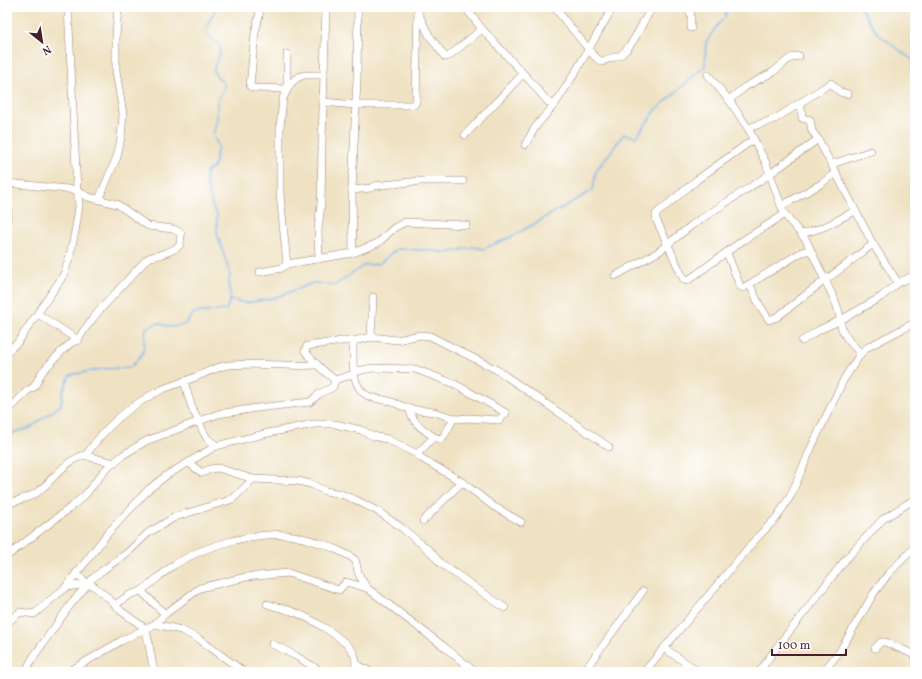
<svg xmlns="http://www.w3.org/2000/svg" width="922" height="679" viewBox="0 0 922 679" font-family="Vollkorn,serif">
  <rect width="100%" height="100%" fill="#fff"/>
  <filter id="ink" filterUnits="userSpaceOnUse"><feTurbulence type="fractalNoise" baseFrequency=".025" numOctaves="2"/><feDisplacementMap in="SourceGraphic" scale="8" xChannelSelector="R" yChannelSelector="G"/><feConvolveMatrix kernelMatrix="1 2 1 2 8 2 1 2 1" color-interpolation-filters="sRGB"/></filter>
  <filter id="wash" filterUnits="userSpaceOnUse"><feTurbulence type="fractalNoise" baseFrequency=".012" numOctaves="4" result="noise"/><feDisplacementMap in="SourceGraphic" scale="16" xChannelSelector="R" yChannelSelector="G"/><feGaussianBlur stdDeviation="0.9" result="paint"/><feColorMatrix in="noise" values="0 0 0 0 0 0 0 0 0 0 0 0 0 0 0 0 0 1.4 0 .05"/><feComposite in="paint" operator="in"/></filter>
  <g filter="url(#wash)">
    <rect width="100%" height="100%" fill="#efe2c3"/>
    <g fill="none" stroke-linecap="round" stroke-linejoin="round">
      <g stroke="#7db5ed" stroke-width="1.5">
        <path d="M216,7c-2,7 -7,13 -9,20 -3,16 11,10 13,21 2,17 -18,18 4,35v7l-6,8 -1,22 -4,14 5,12 -4,21 -8,5v10l7,26 4,6v19l13,41 -1,10 1,15"/>
        <polyline points="860,7 877,33 915,62"/>
        <polyline points="7,437 15,432 30,428 61,405 63,391 70,375 103,369 131,367 143,353 146,328 157,323 171,327 184,325 194,313 226,310 230,300 247,303 274,298 313,283 335,285 365,265 379,264 397,249 428,250 448,253 473,247 483,249 513,236 593,190 596,171 624,134 636,137 656,110 705,66 706,42 717,26 726,16 725,9 727,7"/>
      </g>
    </g>
  </g>
  <g filter="url(#ink)">
    <g fill="none" stroke-linecap="round" stroke-linejoin="round">
      <g stroke="#9c8077" stroke-width="8">
        <g id="minor">
          <polyline points="261,7 255,33 250,86 253,88 287,89 287,54"/>
          <polyline points="465,7 482,29 531,82 548,102 555,104"/>
          <path d="M554,7l42,51 6,4c7,-5 15,-4 20,-8 15,-13 19,-32 31,-47"/>
          <polyline points="688,7 691,15 691,28"/>
          <polyline points="418,13 429,35 445,57 449,56 482,29"/>
          <path d="M708,75l21,25 19,28 18,35 17,48 6,9 17,20 19,40c17,-11 32,-24 48,-36l-55,-105 -6,-8 -2,-11 -8,-2 -1,-11 -3,-3"/>
          <polyline points="729,100 745,87 773,72 789,59 793,57 799,56"/>
          <polyline points="323,102 355,105 414,105 416,102 418,7"/>
          <polyline points="748,128 775,119 831,83 840,92 848,94"/>
          <polyline points="465,135 523,74"/>
          <polyline points="754,139 698,179 656,214 656,219 684,280 687,281 742,241 785,214"/>
          <polyline points="525,145 536,126 555,104 576,71 613,7"/>
          <polyline points="832,164 871,151"/>
          <polyline points="7,171 8,205 7,222"/>
          <path d="M7,183l70,7 11,7 29,7 31,22 25,3 8,4 -1,12c-5,5 -14,8 -21,10 -4,2 -8,1 -12,4l-49,53 -14,18 -6,10 -7,3 -9,8 -20,21 -8,15 -7,4 -20,21"/>
          <polyline points="352,190 371,188 374,186 420,181 463,181"/>
          <polyline points="99,199 117,157 121,138 123,114 116,71 116,36 118,7"/>
          <polyline points="781,206 821,184 836,172"/>
          <polyline points="802,234 824,227 855,211"/>
          <polyline points="873,244 898,283"/>
          <polyline points="353,253 352,190 357,79 358,7"/>
          <polyline points="727,253 740,286 743,288 802,252 810,250"/>
          <polyline points="319,259 318,230 321,203 322,141 326,7"/>
          <polyline points="287,264 280,194 280,127 283,98 291,83 297,78 304,75 324,75"/>
          <polyline points="260,272 282,268 287,264 353,253 378,243 394,228 405,222 466,225"/>
          <polyline points="615,276 658,252 692,225 770,174 818,139"/>
          <path d="M750,285l9,19 10,16 8,-3 48,-37c4,9 9,17 12,26 3,8 3,12 4,19 2,11 12,21 20,28"/>
          <polyline points="38,314 78,340"/>
          <polyline points="371,337 373,297"/>
          <path d="M353,341c1,18 -4,45 15,55 6,3 15,3 21,5 7,2 14,6 21,8 1,13 13,20 24,28"/>
          <polyline points="802,341 819,330 841,320 881,297 898,283 915,275"/>
          <path d="M7,352l11,-10 45,-66c7,-15 14,-53 16,-70 0,-5 -1,-10 -2,-16l-9,-183"/>
          <path d="M335,380c-11,-9 -22,-17 -30,-29l2,-5 35,-5h11l18,-4 26,3 23,-5 10,1 67,34 112,77"/>
          <polyline points="184,381 191,405 203,431 207,438 217,446"/>
          <polyline points="417,454 434,437 440,439 444,436 454,418"/>
          <path d="M86,455c19,-28 44,-50 75,-65 12,-5 25,-9 37,-14 9,-4 21,-10 31,-11 30,-3 59,2 88,0"/>
          <polyline points="189,463 202,473 210,469 218,468 253,479 298,481 311,484 325,491 341,494 356,500 379,512 402,528 431,552 440,563 505,608"/>
          <path d="M7,504c10,-4 24,-6 32,-13 15,-12 27,-32 47,-36l4,2 24,6"/>
          <polyline points="423,521 462,482"/>
          <polyline points="7,556 71,507 85,495 105,470 123,455 146,441 218,414 257,408 310,402 319,394 333,387 335,380 354,374 358,371 372,368 415,369 455,384 506,413 499,420 467,418 457,419 434,412 410,409"/>
          <polyline points="76,573 88,584"/>
          <polyline points="66,587 88,584 95,587 108,598 121,611 146,629 154,672"/>
          <path d="M141,591c11,-8 22,-18 33,-26 29,-19 79,-33 113,-30 11,1 22,5 33,8 7,2 30,12 35,17 2,4 2,8 3,12 2,6 6,11 9,16"/>
          <path d="M267,604c8,3 16,4 24,7 16,5 56,28 63,43 3,6 2,12 1,18"/>
          <polyline points="115,605 129,595 141,591 165,614"/>
          <polyline points="7,623 20,612 34,614 66,587 108,533 149,489 167,475 216,446 268,433 314,424 335,424 361,430 373,436 387,439 417,454 421,458 462,482 493,506 521,522"/>
          <polyline points="155,624 181,630 199,639 244,672"/>
          <polyline points="272,644 296,656 322,672"/>
          <polyline points="664,648 699,672"/>
          <polyline points="875,648 881,642 885,642 915,655"/>
          <polyline points="356,664 371,672"/>
          <polyline points="25,672 34,656 71,604 93,578 103,570 127,553 148,533 175,517 230,500 235,497 253,479"/>
          <polyline points="68,672 121,641 155,624 165,614 200,588 246,577 288,573 339,590 346,582 367,588 447,649 475,672"/>
          <polyline points="593,672 587,667 643,591"/>
          <polyline points="644,672 754,541 777,517 791,495 812,446 844,379 861,353 868,347 910,325"/>
          <polyline points="759,672 774,651 846,559 883,519 915,499"/>
          <polyline points="823,672 840,651 874,593 889,573 915,547"/>
        </g>
      </g>
      <use href="#minor" stroke="#fff" stroke-width="7"/>
    </g>
  </g>
  <rect width="922" height="679" fill="none" stroke="#fff" stroke-width="24"/>
  <g transform="translate(42 42) rotate(150)" stroke="#ffffff" stroke-width="3" paint-order="stroke">
  <path d="M0-3L7 15L0 10L-7 15Z" fill="#4a1f2b"/>
  <text y="-6" font-size="11" font-weight="bold" text-anchor="middle" fill="#4a1f2b">N</text>
  </g>
  <path d="M772 649v6h74v-6" fill="none" stroke="#4a1f2b" stroke-width="2"/>
  <text x="778" y="649" font-size="12" fill="#4a1f2b" stroke="#ffffff" stroke-width="3" paint-order="stroke">100 m</text>
</svg>
